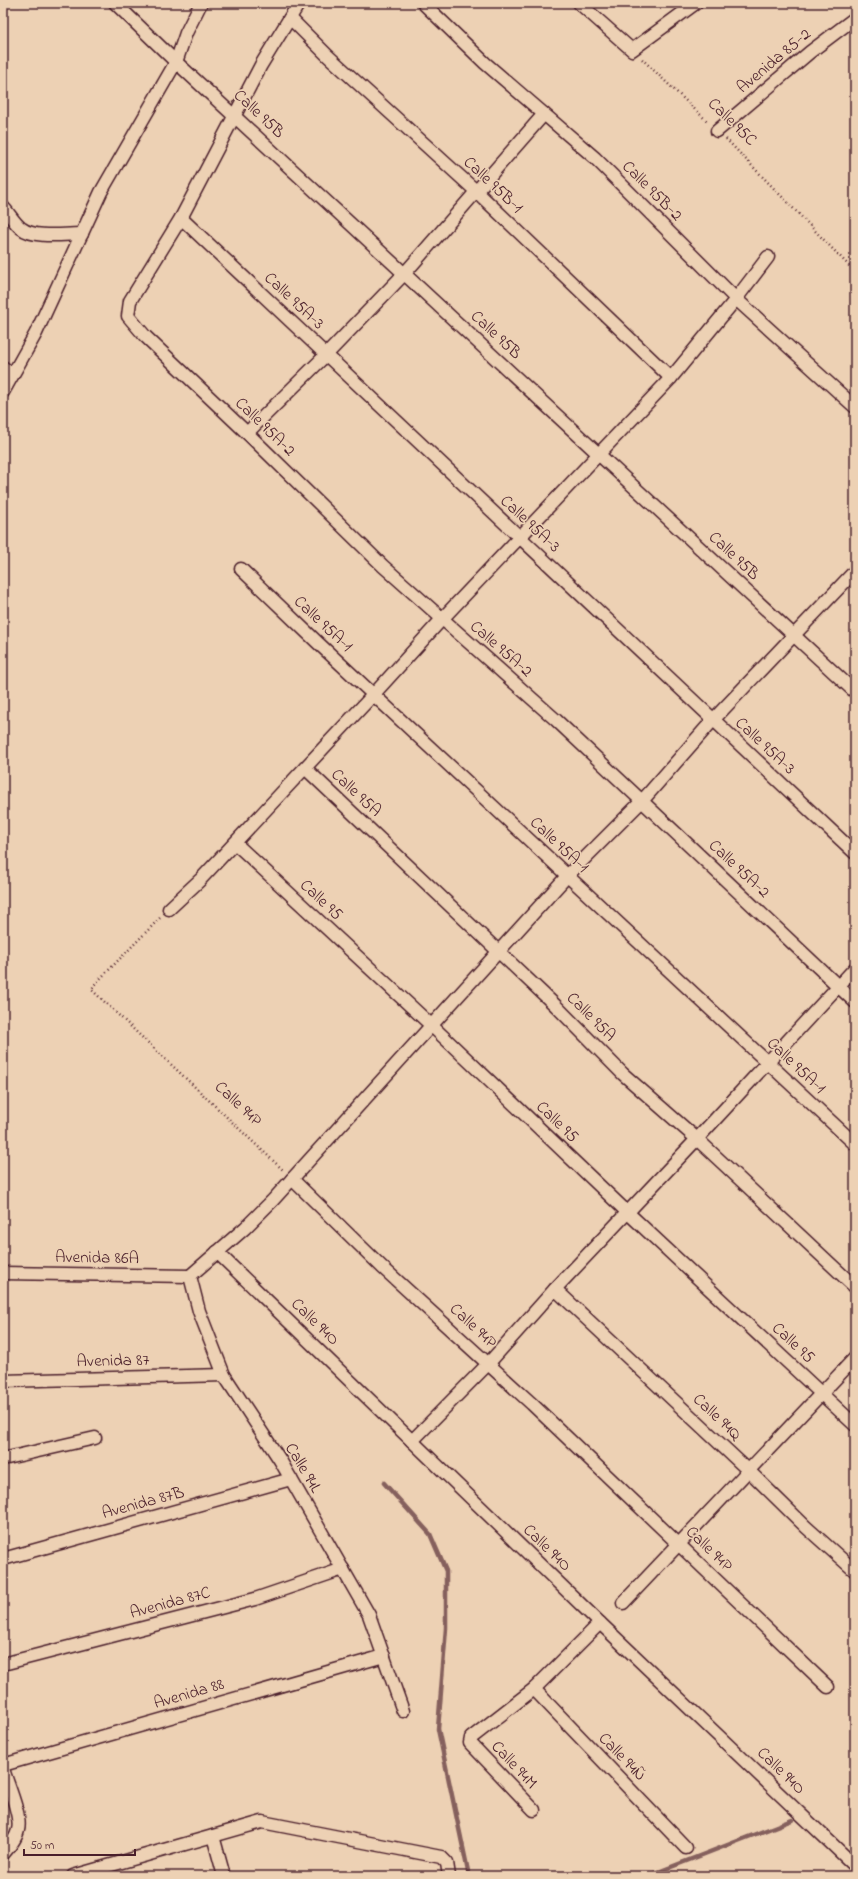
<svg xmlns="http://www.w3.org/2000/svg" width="858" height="1879" viewBox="0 0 858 1879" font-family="'Indie Flower',sans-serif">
  <rect width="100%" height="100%" fill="#edd1b4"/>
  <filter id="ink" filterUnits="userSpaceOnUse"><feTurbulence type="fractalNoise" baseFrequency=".025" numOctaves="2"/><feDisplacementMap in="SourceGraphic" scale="8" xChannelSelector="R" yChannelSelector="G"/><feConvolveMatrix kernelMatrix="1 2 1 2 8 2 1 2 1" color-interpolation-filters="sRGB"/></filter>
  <g filter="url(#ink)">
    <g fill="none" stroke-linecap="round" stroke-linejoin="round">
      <g stroke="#85605d" stroke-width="4.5">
        <polyline points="384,1483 430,1534 446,1571 446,1628 438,1729 469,1876"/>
        <polyline points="648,1876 792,1820"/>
      </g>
      <g stroke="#4a1f2b" stroke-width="15">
        <g id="minor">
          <polyline points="115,3 176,62 855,692"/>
          <polyline points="299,3 261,65 181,218 130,301 128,316 145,336 247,433 383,566 556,720 855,1002"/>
          <polyline points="423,3 485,63 595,158 736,299 855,407"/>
          <polyline points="579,3 632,50 696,3"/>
          <polyline points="290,18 328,56 477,192 671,378"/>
          <polyline points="717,131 810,52 855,18"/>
          <path d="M3,207c6,6 11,16 18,21 13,11 45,6 61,6"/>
          <polyline points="181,218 855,853"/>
          <polyline points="3,367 12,376"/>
          <polyline points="3,392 36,333 101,192 176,62 186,33 201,3"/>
          <polyline points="247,433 326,355 405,273 544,114"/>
          <polyline points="241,569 317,642 855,1144"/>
          <polyline points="305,768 556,1006 623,1074 697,1139 855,1287"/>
          <polyline points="235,843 432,1026 627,1212 855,1425"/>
          <polyline points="169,909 200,880 374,694 442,619 671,378 736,299 768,257"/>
          <polyline points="292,1179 382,1267 532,1404 828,1687"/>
          <polyline points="217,1252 600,1623 855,1866"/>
          <polyline points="3,1273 190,1276"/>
          <polyline points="555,1289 749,1471 806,1527 855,1571"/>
          <polyline points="3,1381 224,1375"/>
          <polyline points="412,1441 488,1364 555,1289 697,1139 855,968"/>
          <polyline points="3,1459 95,1438"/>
          <polyline points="3,1559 291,1479"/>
          <polyline points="623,1603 855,1358"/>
          <polyline points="3,1664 255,1599 343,1569"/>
          <polyline points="534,1689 686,1848"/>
          <polyline points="403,1711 369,1615 280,1460 224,1375 199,1311 190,1276 245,1228 273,1200 568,875 642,801 713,720 855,571"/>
          <polyline points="3,1765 384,1656"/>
          <path d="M3,1769c4,14 19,47 15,61 -2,9 -9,17 -15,24"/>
          <polyline points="534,1810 470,1743 471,1738 534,1689 600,1623"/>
          <polyline points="213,1836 224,1876"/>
          <polyline points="73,1876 262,1822 441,1857 447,1863 449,1876"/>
        </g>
      </g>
      <g stroke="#4a1f2b" stroke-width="2.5" stroke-dasharray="1 3" stroke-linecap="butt">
        <polyline points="642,59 708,122"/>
        <polyline points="726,139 855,272"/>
        <polyline points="160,918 94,985 92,990 284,1171"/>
      </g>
      <use href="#minor" stroke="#edd1b4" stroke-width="12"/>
    </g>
  </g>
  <g text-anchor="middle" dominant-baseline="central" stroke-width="3.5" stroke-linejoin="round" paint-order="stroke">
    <g font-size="17" fill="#4a1f2b" stroke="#edd1b4">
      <text transform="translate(774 61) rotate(-40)">Avenida 85-2</text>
      <text transform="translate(259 114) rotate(43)">Calle 95B</text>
      <text transform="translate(732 122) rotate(44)">Calle 95C</text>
      <text transform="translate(493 185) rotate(43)">Calle 95B-1</text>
      <text transform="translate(652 191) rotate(45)">Calle 95B-2</text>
      <text transform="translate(294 301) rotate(43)">Calle 95A-3</text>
      <text transform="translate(496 335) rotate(43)">Calle 95B</text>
      <text transform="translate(265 427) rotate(44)">Calle 95A-2</text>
      <text transform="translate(530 524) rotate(43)">Calle 95A-3</text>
      <text transform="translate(734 556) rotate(43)">Calle 95B</text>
      <text transform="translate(323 624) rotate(43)">Calle 95A-1</text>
      <text transform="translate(501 649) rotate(41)">Calle 95A-2</text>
      <text transform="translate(765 746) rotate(43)">Calle 95A-3</text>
      <text transform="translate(356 793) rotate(43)">Calle 95A</text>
      <text transform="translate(559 845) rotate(43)">Calle 95A-1</text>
      <text transform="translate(739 869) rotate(43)">Calle 95A-2</text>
      <text transform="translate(321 900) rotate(43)">Calle 95</text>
      <text transform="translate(591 1017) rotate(45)">Calle 95A</text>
      <text transform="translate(796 1066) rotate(43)">Calle 95A-1</text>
      <text transform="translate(238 1104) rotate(43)">Calle 94P</text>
      <text transform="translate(557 1122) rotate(44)">Calle 95</text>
      <text transform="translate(97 1258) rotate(1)">Avenida 86A</text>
      <text transform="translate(315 1322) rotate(44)">Calle 94O</text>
      <text transform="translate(473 1326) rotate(43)">Calle 94P</text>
      <text transform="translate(793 1343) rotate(43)">Calle 95</text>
      <text transform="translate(113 1361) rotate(-1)">Avenida 87</text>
      <text transform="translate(717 1417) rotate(43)">Calle 94Q</text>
      <text transform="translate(303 1468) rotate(59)">Calle 94L</text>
      <text transform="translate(143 1503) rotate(-15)">Avenida 87B</text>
      <text transform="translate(547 1548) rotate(44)">Calle 94O</text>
      <text transform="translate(709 1549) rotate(44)">Calle 94P</text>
      <text transform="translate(170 1603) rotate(-15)">Avenida 87C</text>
      <text transform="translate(189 1694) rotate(-16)">Avenida 88</text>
      <text transform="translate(622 1757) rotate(46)">Calle 94Ñ</text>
      <text transform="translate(514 1765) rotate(47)">Calle 94M</text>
      <text transform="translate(781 1771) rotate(44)">Calle 94O</text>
    </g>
  </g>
  <rect width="858" height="1879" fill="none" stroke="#edd1b4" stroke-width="16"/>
  <rect x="8" y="8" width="842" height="1863" fill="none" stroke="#4a1f2b" stroke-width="1.5" filter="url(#ink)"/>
  <path d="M24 1849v6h111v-6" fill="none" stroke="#4a1f2b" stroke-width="2"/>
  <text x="30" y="1849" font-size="12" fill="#4a1f2b" stroke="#edd1b4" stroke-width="3" paint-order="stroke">50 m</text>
</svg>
